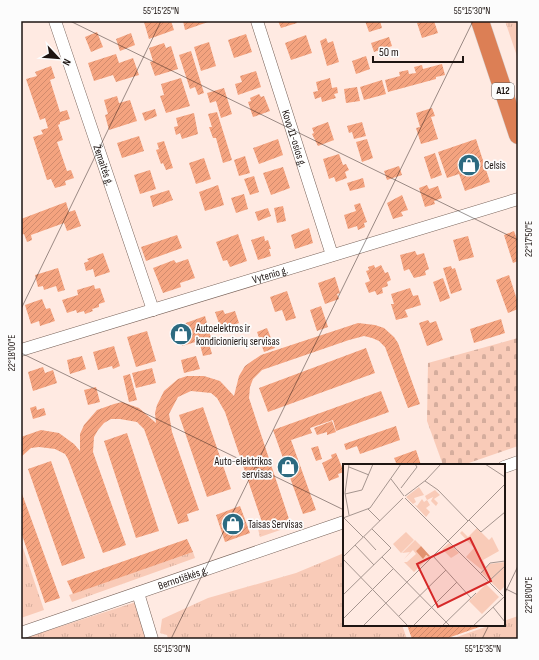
<svg xmlns="http://www.w3.org/2000/svg" width="539" height="660" viewBox="0 0 539 660" font-family="'Sofia Sans Condensed',sans-serif">
  <defs>
    <pattern id="grass-tufts" width="24" height="20" patternUnits="userSpaceOnUse"><rect width="24" height="20" fill="#f9cbb8"/><path d="M3 7l-1-3M5 7V3M7 7l1-3M15 17l-1-3M17 17v-4M19 17l1-3" fill="none" stroke="#d5ad9d"/></pattern>
    <pattern id="cemetery-stones" width="16" height="16" patternUnits="userSpaceOnUse"><rect width="16" height="16" fill="#f9cbb8"/><path d="M2 7V4a2 2 0 0 1 4 0v3zM10 15v-3a2 2 0 0 1 4 0v3z" fill="#d5ad9d"/></pattern>
    <pattern id="building-hatch" width="6" height="6" patternUnits="userSpaceOnUse"><rect width="6" height="6" fill="#f4a37f"/><path d="M-1 1l2-2M0 6l6-6M5 7l2-2" fill="none" stroke="#d18b6d"/></pattern>
  </defs>
  <rect width="100%" height="100%" fill="#ffeae2"/>
  <g fill="url(#grass-tufts)">
    <polygon points="505,21 518,21 518,59"/>
    <polygon points="289,519 289,527 260,537 258,529"/>
    <polygon points="21,542 44,610 21,618"/>
    <polygon points="193,552 195,558 72,602 69,595"/>
    <polygon points="344,553 344,625 402,625 407,639 168,639 167,635 160,633 162,619 208,598 296,573"/>
    <polygon points="136,602 148,639 22,639"/>
    <polygon points="518,616 518,639 451,639 491,625 504,625 504,621"/>
  </g>
  <polygon fill="url(#cemetery-stones)" points="518,338 518,446 463,465 443,465 427,421 428,363"/>
  <g fill="url(#building-hatch)">
    <polygon points="147,21 171,21 174,30 149,39 144,22"/>
    <polygon points="183,21 207,21 208,22 185,30"/>
    <polygon points="278,21 296,21 297,23 281,28"/>
    <polygon points="365,21 380,21 382,28 369,32"/>
    <polygon points="422,21 434,21 438,33 422,38 417,23"/>
    <polygon points="97,32 103,47 91,52 85,37"/>
    <polygon points="131,33 135,45 120,51 116,39"/>
    <polygon points="246,34 252,52 234,58 228,40"/>
    <polygon points="306,35 312,53 291,60 285,43"/>
    <polygon points="389,37 392,46 374,52 371,43"/>
    <polygon points="326,38 328,43 333,41 339,62 327,66 320,41"/>
    <polygon points="209,42 216,66 201,71 194,47"/>
    <polygon points="164,43 166,48 171,46 178,69 155,76 150,62 153,61 149,48"/>
    <polygon points="191,51 204,93 198,95 195,87 190,89 179,55"/>
    <polygon points="116,54 119,63 133,58 139,75 116,82 113,75 94,81 88,63"/>
    <polygon points="366,56 370,69 356,74 352,61"/>
    <polygon points="442,64 445,75 436,77 436,79 388,92 385,80 400,76 399,72 408,70 409,74 416,73 414,67 422,65 423,69"/>
    <polygon points="51,66 55,78 50,80 60,112 67,110 70,119 60,122 60,124 58,125 63,140 57,142 67,171 71,170 74,178 65,181 66,185 55,188 51,179 47,180 33,137 43,134 41,130 48,128 45,118 40,120 26,79 37,76 35,72"/>
    <polygon points="256,71 261,87 238,95 235,84 242,82 240,76"/>
    <polygon points="181,78 190,106 166,113 160,96 164,95 161,84"/>
    <polygon points="330,78 332,88 337,87 338,93 334,94 336,98 322,102 321,97 315,99 313,92 318,91 316,82"/>
    <polygon points="382,80 386,94 364,100 360,87"/>
    <polygon points="357,87 360,101 346,103 344,89"/>
    <polygon points="224,88 232,114 221,118 216,101 210,103 207,93"/>
    <polygon points="259,94 261,97 264,96 270,111 253,117 248,102 251,101 250,98"/>
    <polygon points="117,96 119,103 130,100 137,121 109,130 105,115 108,114 104,100"/>
    <polygon points="432,108 435,116 431,117 438,139 421,144 416,128 420,127 416,113"/>
    <polygon points="155,109 157,116 145,121 142,113"/>
    <polygon points="217,112 232,160 223,163 216,138 213,138 209,127 212,127 208,114"/>
    <polygon points="194,113 198,134 182,139 180,133 176,135 174,127 178,126 176,118"/>
    <polygon points="328,122 334,140 318,146 312,134 314,133 312,128"/>
    <polygon points="362,122 366,136 354,139 352,132 349,133 347,126"/>
    <polygon points="139,136 144,151 122,158 117,143"/>
    <polygon points="278,139 283,155 259,164 253,148"/>
    <polygon points="367,139 373,158 362,162 356,142"/>
    <polygon points="476,139 490,182 465,191 459,174 447,178 438,152"/>
    <polygon points="164,141 173,168 166,170 163,163 161,164 156,150 159,149 157,143"/>
    <polygon points="435,153 442,175 431,179 424,157"/>
    <polygon points="339,154 343,165 346,164 349,170 345,172 347,178 336,182 334,177 329,179 323,159"/>
    <polygon points="245,156 250,173 239,176 234,160"/>
    <polygon points="204,158 211,179 196,184 189,163"/>
    <polygon points="399,166 402,175 387,180 384,171"/>
    <polygon points="283,167 290,188 271,195 263,173"/>
    <polygon points="150,170 156,189 140,194 134,175"/>
    <polygon points="254,176 259,192 250,195 244,179"/>
    <polygon points="363,178 365,187 350,191 347,183"/>
    <polygon points="218,185 224,205 205,211 199,192"/>
    <polygon points="427,185 429,189 438,186 442,198 434,201 435,204 425,207 419,188"/>
    <polygon points="169,190 173,200 153,207 150,196"/>
    <polygon points="244,194 248,209 236,213 231,198"/>
    <polygon points="402,195 408,210 401,212 403,216 393,219 387,203"/>
    <polygon points="66,202 69,212 75,210 81,226 67,231 64,223 31,235 32,240 27,242 24,234 21,235 21,219"/>
    <polygon points="360,203 367,222 364,223 365,227 358,230 357,226 348,229 344,215 356,211 354,205"/>
    <polygon points="283,206 286,221 277,223 274,208"/>
    <polygon points="268,208 271,216 258,221 255,212"/>
    <polygon points="309,228 313,243 295,249 291,235"/>
    <polygon points="514,231 518,242 518,261 513,263 504,235"/>
    <polygon points="238,234 247,261 230,267 227,260 223,261 216,242"/>
    <polygon points="177,235 182,248 146,261 141,247"/>
    <polygon points="264,236 265,241 268,240 271,249 269,249 271,256 258,260 251,240"/>
    <polygon points="468,236 474,257 459,261 453,240"/>
    <polygon points="415,251 417,255 424,253 429,269 425,271 426,275 414,278 409,269 404,271 400,255"/>
    <polygon points="103,253 110,272 95,277 93,269 86,271 84,263 89,261 87,259"/>
    <polygon points="188,259 195,278 180,283 181,287 163,293 153,268 174,260 176,263"/>
    <polygon points="374,265 375,268 381,265 385,273 388,272 391,280 387,282 388,286 382,288 383,293 377,295 375,291 369,293 365,283 370,281 366,271 369,270 368,267"/>
    <polygon points="451,266 452,269 455,268 462,290 451,294 443,268"/>
    <polygon points="58,268 65,290 58,292 56,286 44,290 43,286 38,287 35,275"/>
    <polygon points="509,275 518,303 518,309 508,313 496,280"/>
    <polygon points="335,277 340,293 337,294 339,299 325,304 318,283"/>
    <polygon points="443,278 450,298 440,302 433,282"/>
    <polygon points="94,285 95,289 100,288 105,302 99,304 99,307 92,309 93,311 85,314 84,311 77,313 76,310 67,313 62,300 78,295 77,290"/>
    <polygon points="410,288 413,296 418,295 421,305 405,310 408,317 396,320 391,304 394,304 391,294"/>
    <polygon points="287,291 296,318 286,321 282,310 275,312 270,297"/>
    <polygon points="42,299 46,309 50,308 55,321 40,326 39,321 31,324 25,305"/>
    <polygon points="321,306 328,327 317,331 310,310"/>
    <polygon points="223,310 225,314 235,311 239,323 230,326 231,329 222,332 215,312"/>
    <polygon points="205,316 211,338 208,340 212,354 203,356 199,341 182,346 178,331 185,329 183,324"/>
    <polygon points="501,319 505,333 474,343 470,329"/>
    <polygon points="428,320 430,323 436,321 443,340 427,346 419,323"/>
    <polygon points="358,323 375,325 384,328 394,337 398,343 420,404 408,408 385,347 379,341 372,338 364,336 349,340 262,370 253,379 250,387 249,398 289,519 264,528 225,412 217,398 211,393 191,391 178,397 169,414 172,432 199,510 187,514 189,521 178,524 144,429 137,422 120,419 111,419 104,423 98,430 94,437 93,452 126,545 103,553 68,459 65,454 55,449 39,447 31,448 21,457 21,437 41,430 59,433 74,444 80,451 80,434 84,425 97,410 114,404 122,402 139,408 156,423 155,413 157,405 164,391 178,379 187,376 204,376 220,381 234,396 239,376 245,366 252,361 261,355"/>
    <polygon points="267,328 275,348 264,352 257,332"/>
    <polygon points="147,331 156,361 136,367 127,337"/>
    <polygon points="114,346 120,366 113,369 112,366 98,370 93,352"/>
    <polygon points="366,348 375,373 268,412 259,388"/>
    <polygon points="82,356 86,369 70,374 67,360"/>
    <polygon points="196,356 200,369 184,373 181,360"/>
    <polygon points="43,367 45,373 53,370 57,383 33,391 28,372"/>
    <polygon points="152,368 156,383 136,388 132,373"/>
    <polygon points="130,374 137,400 129,402 123,376"/>
    <polygon points="96,387 100,402 88,405 84,390"/>
    <polygon points="381,391 389,412 336,431 333,420 310,428 312,433 291,440 316,510 303,514 273,430"/>
    <polygon points="36,406 37,410 44,408 46,415 33,419 30,408"/>
    <polygon points="203,407 231,489 207,497 179,415"/>
    <polygon points="332,421 336,432 327,435 327,432 317,435 314,428"/>
    <polygon points="396,426 400,440 360,454 357,446 346,450 344,444"/>
    <polygon points="127,433 159,531 136,538 104,441"/>
    <polygon points="318,446 322,459 316,461 311,448"/>
    <polygon points="416,450 421,465 397,465 394,458"/>
    <polygon points="336,453 344,472 338,474 339,477 329,481 322,463 332,458 331,455"/>
    <polygon points="51,461 85,558 62,566 28,469"/>
    <polygon points="21,491 60,598 45,603 21,532"/>
    <polygon points="240,506 250,533 225,542 216,515"/>
    <polygon points="187,539 193,552 73,594 67,581"/>
    <polygon points="407,625 485,625 445,639 412,639"/>
  </g>
  <g fill="none" stroke-linecap="round" stroke-linejoin="round">
    <g stroke="#79645b" stroke-width="13">
      <g id="minor">
        <path id="s1" d="M55,21l98,289"/>
        <path id="s2" d="M257,21l75,234"/>
        <path id="s3" d="M21,350l497,-151"/>
        <polyline points="504,467 518,462"/>
        <polyline points="138,593 152,639"/>
        <path id="s4" d="M21,633l323,-111"/>
      </g>
    </g>
    <g stroke="#d2d0d0" stroke-width="19">
      <polyline id="highway" points="480,21 518,135"/>
    </g>
    <use href="#minor" stroke="#fff" stroke-width="12"/>
    <use href="#highway" stroke="#dc7f55" stroke-width="18"/>
  </g>
  <path fill="none" stroke="#1e1512" stroke-width="1" stroke-opacity="0.45" d="M70,21l448,219M21,309l140,-288M21,353l323,157M504,588l14,7M504,595l14,-29M171,639l302,-618M482,639l7,-14"/>
  <defs>
    <g id="shop-disc" transform="scale(1.15)"><circle r="9.5" fill="#2c6a80" stroke="#fcfcfc"/><path d="M-5-2.5h2.3a2.7 3.5 0 0 1 5.4 0H5L5.5 6h-11ZM-1.5-2.5h3a1.5 2.3 0 0 0-3 0Z" fill="#fff"/></g>
  </defs>
  <g fill-rule="evenodd">
    <use href="#shop-disc" x="469" y="165"/>
    <use href="#shop-disc" x="181" y="334"/>
    <use href="#shop-disc" x="288" y="467"/>
    <use href="#shop-disc" x="233" y="524"/>
  </g>
  <g text-anchor="middle" dominant-baseline="central" stroke-width="3.5" stroke-linejoin="round" paint-order="stroke">
    <rect fill="#fcfcfc" stroke="#615a58" stroke-width="1" x="492" y="83" width="22" height="16" rx="3"/>
    <g font-size="10" font-weight="bold" fill="#1e1512">
      <text x="503" y="91">A12</text>
    </g>
    <g font-size="11" fill="#1e1512" stroke="#fcfcfc">
      <text stroke="none"><textPath href="#s2" startOffset="123">Kovo 11-osios g.</textPath></text>
      <text stroke="none"><textPath href="#s1" startOffset="152">Žemaitės g.</textPath></text>
      <text stroke="none"><textPath href="#s3" startOffset="260">Vytenio g.</textPath></text>
      <text stroke="none"><textPath href="#s4" startOffset="171">Bernotiškės g.</textPath></text>
    </g>
    <g font-size="11" fill="#1e1512" stroke="#fcfcfc" text-anchor="start">
      <text x="484" y="165">Celsis</text>
      <text x="196" y="328">Autoelektros ir<tspan x="196" dy="13">kondicionierių servisas</tspan></text>
      <text x="272" y="461" text-anchor="end">Auto-elektrikos<tspan x="272" dy="13">servisas</tspan></text>
      <text x="248" y="524">Taisas Servisas</text>
    </g>
  </g>
  <g transform="translate(343 464)">
    <rect width="162" height="162" fill="#ffeae2"/>
    <path d="M76,23l5,8 -10,3 2,4 -3,2 -7,-7zM92,26l5,5 -6,4 4,4 -2,3 -5,-5 2,-4 -6,3 3,5 -4,3 4,4 -4,5 -12,-13 3,2 5,-7 2,3 3,-2 -2,-4zM134,64l12,12 3,-3 7,14 -16,9 3,7 -4,3 -16,-13 8,-9 -14,-15 2,-2 6,6zM72,76l6,6 -5,5 13,6 -15,15 -10,-10h3l9,-8 -3,-4 -9,9 6,-7 -8,1zM162,98v24l-5,5 -19,-19 8,-8z" fill="#f9cbb8"/>
    <path d="M78,82l9,10 -1,1 -3,-2 -3,4 -7,-8z" fill="#e2926f"/>
    <path d="M106,79l10,10 -8,5 -9,-9z" fill="#f9cbb8"/>
    <path d="M63,68l8,8 -13,13 -8,-9zM143,120l13,13 -17,17 -13,-13z" fill="#f9cbb8"/>
    <path fill="none" stroke="#a5958f" stroke-width="1" d="M142,0l20,13M6,3l20,8M48,15l13,17M82,17l13,9 30,31M58,24l16,-21 -2,-3M2,30l17,-4 11,-26M62,32l21,-16 15,-16M62,34l98,98M25,45l12,12M6,51l-4,-22 4,-29M0,53l20,20M0,54l27,-10 31,-44M126,56l12,12 24,-20M21,73l12,13M12,81l19,20M90,92l38,42M0,93l60,-59M39,93l68,69M0,95l65,67M138,109l9,-10 15,-2M146,117l16,-15M0,131l48,-47 -19,-19M150,143l12,15M56,152l47,-46M0,155l50,-50M20,162l142,-142M70,162l44,-44M99,162l34,-33M130,162l31,-29"/>
    <path fill="#d62828" fill-opacity="0.15" stroke="#d62828" stroke-width="2" d="M127,74l21,43 -53,26 -21,-43z"/>
    <rect width="162" height="162" fill="none" stroke="#1e1512" stroke-width="2"/>
  </g>
  <rect width="539" height="660" fill="none" stroke="#fcfcfc" stroke-width="44"/>
  <g transform="translate(58 58) rotate(116)" stroke="#fcfcfc" stroke-width="3" paint-order="stroke">
  <path d="M0-3L7 15L0 10L-7 15Z" fill="#1e1512"/>
  <text y="-6" font-size="11" font-weight="bold" text-anchor="middle" fill="#1e1512">N</text>
  </g>
  <path d="M373 56v6h90v-6" fill="none" stroke="#1e1512" stroke-width="2"/>
  <text x="379" y="56" font-size="12" fill="#1e1512" stroke="#fcfcfc" stroke-width="3" paint-order="stroke">50 m</text>
  <rect x="22" y="22" width="495" height="616" fill="none" stroke="#1e1512" stroke-width="1.5"/>
  <g font-size="10" text-anchor="middle" fill="#1e1512">
    <text x="161" y="14">55°15'25"N</text>
    <text x="472" y="14">55°15'30"N</text>
    <text transform="translate(528 239) rotate(-90)" y="4">22°17'50"E</text>
    <text transform="translate(11 353) rotate(-90)" y="4">22°18'00"E</text>
    <text transform="translate(528 595) rotate(-90)" y="4">22°18'00"E</text>
    <text x="172" y="652">55°15'30"N</text>
    <text x="483" y="652">55°15'35"N</text>
  </g>
</svg>
